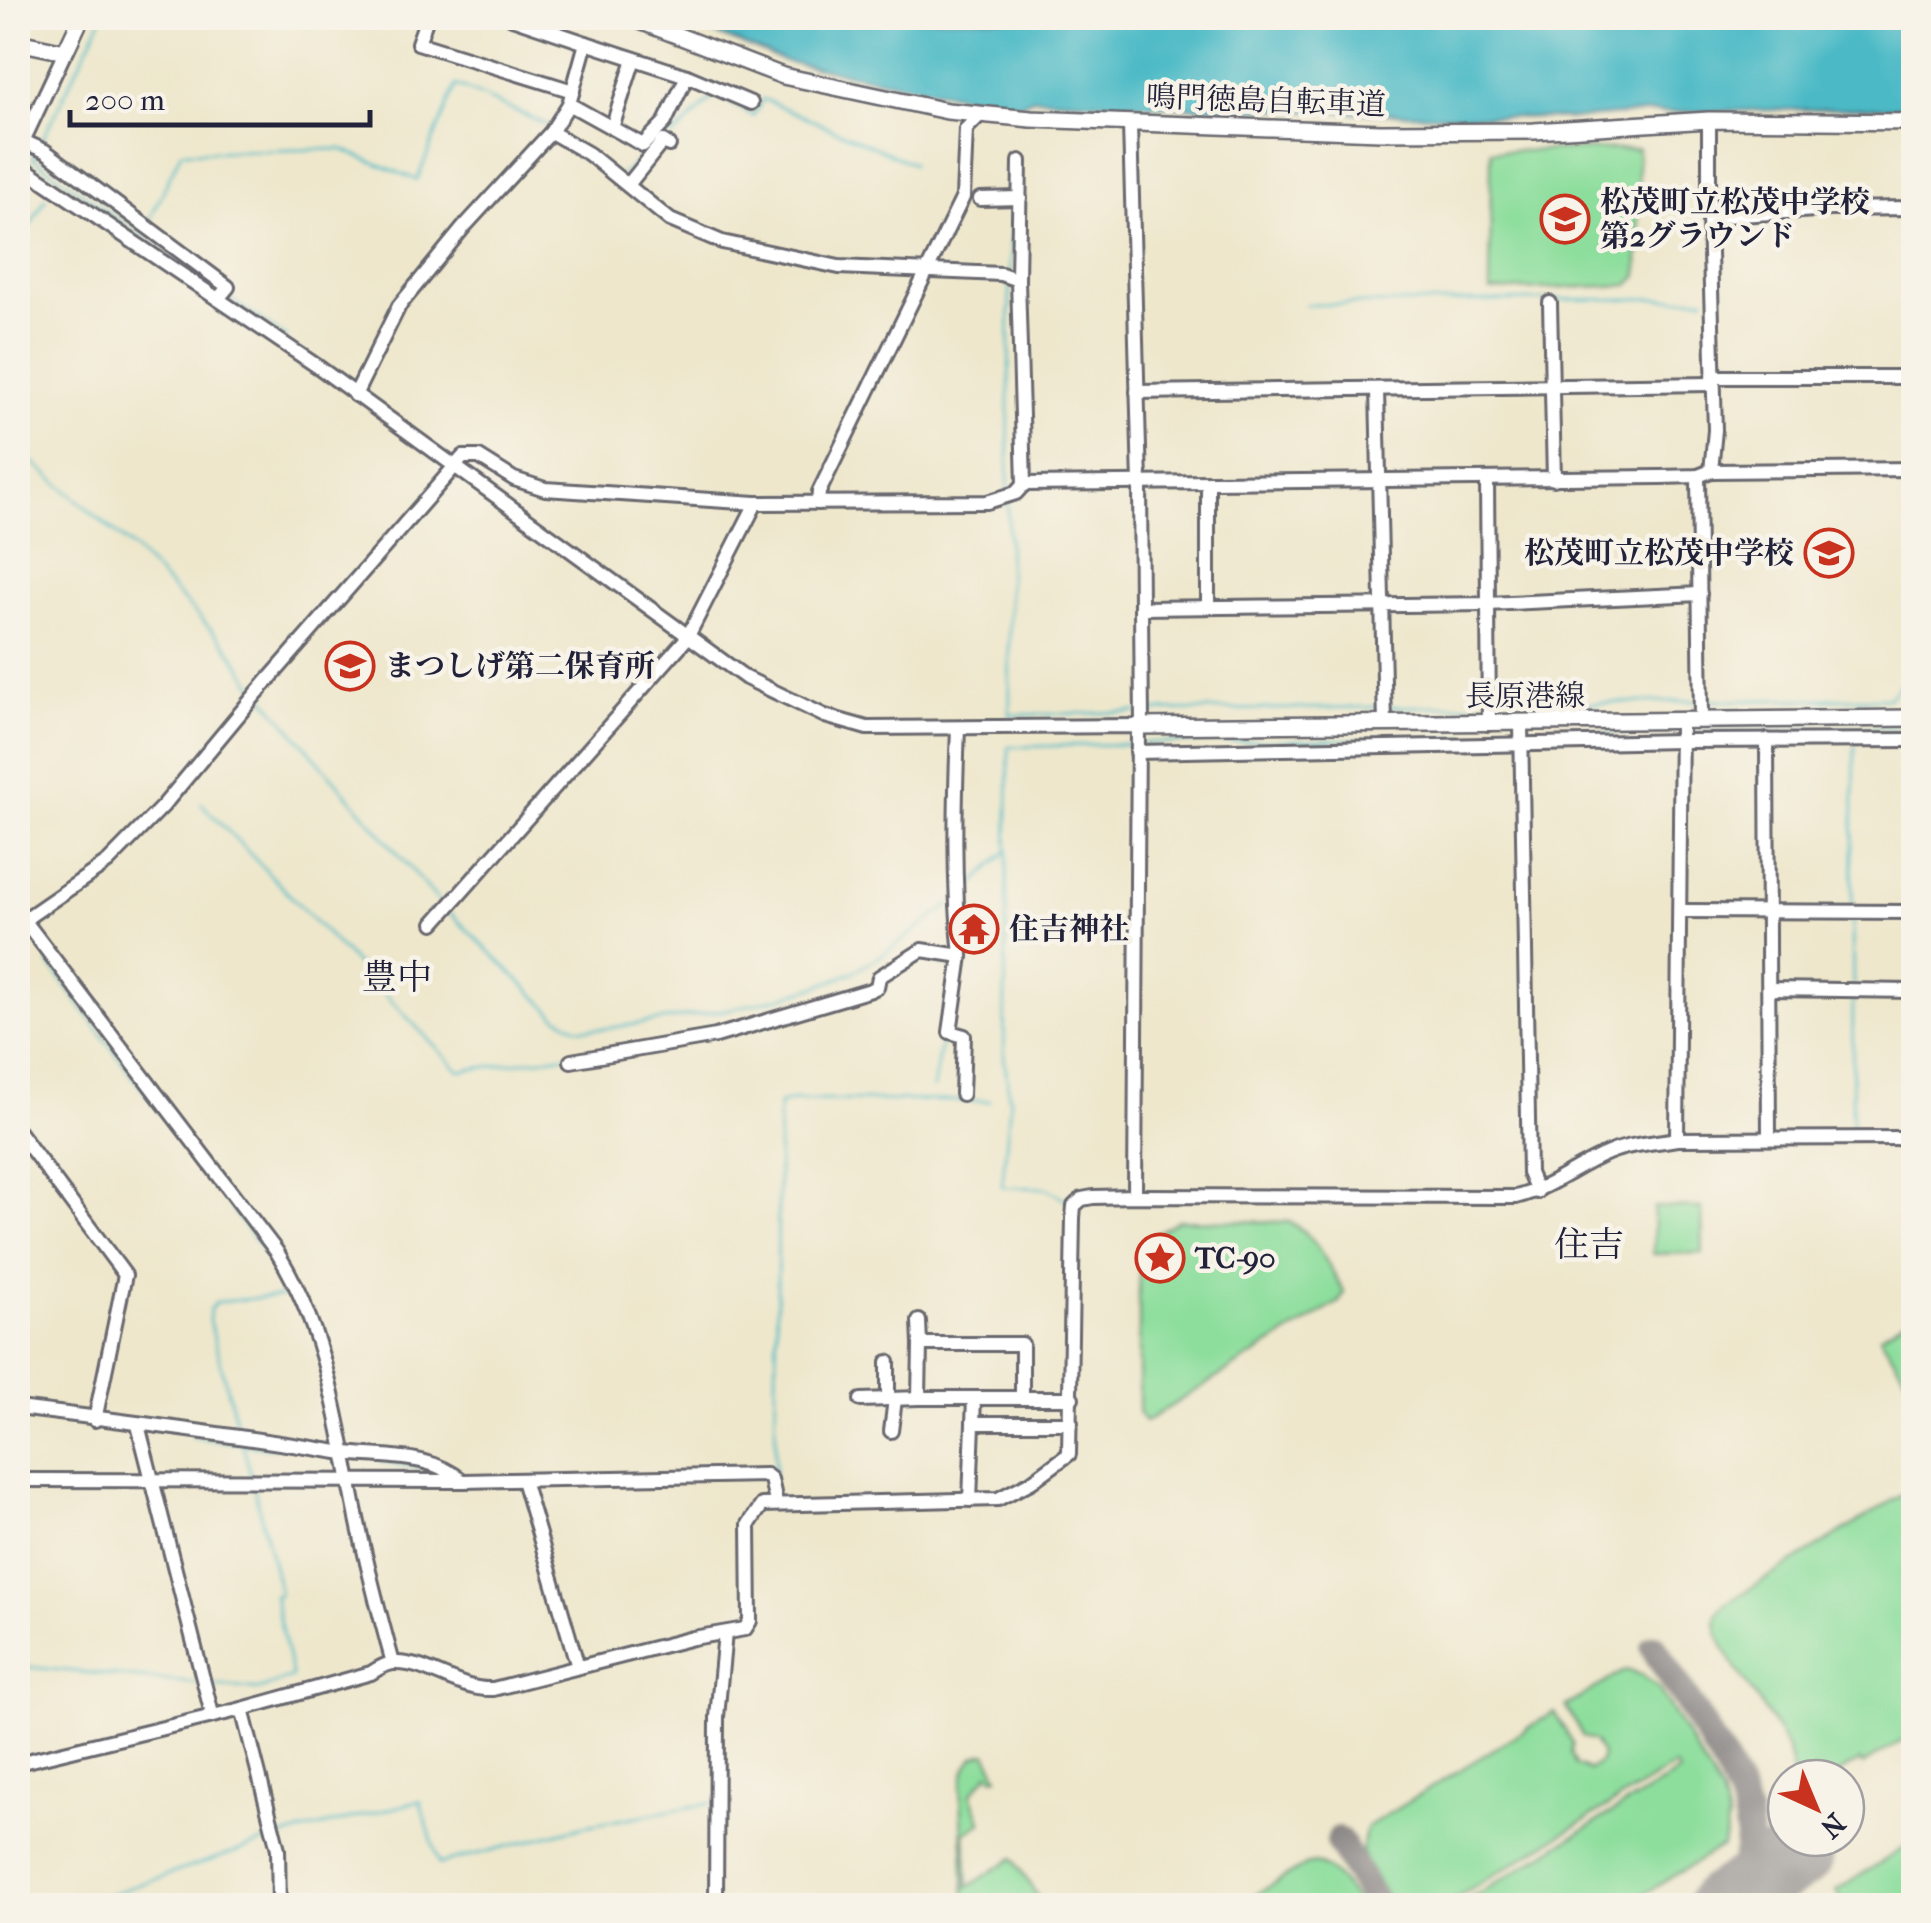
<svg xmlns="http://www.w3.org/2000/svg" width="1931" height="1923" viewBox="0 0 1931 1923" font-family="'IM FELL French Canon','Noto Serif JP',serif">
  <rect width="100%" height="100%" fill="#f7f3e8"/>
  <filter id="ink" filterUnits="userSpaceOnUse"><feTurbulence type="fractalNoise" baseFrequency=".01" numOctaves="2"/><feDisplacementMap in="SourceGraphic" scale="20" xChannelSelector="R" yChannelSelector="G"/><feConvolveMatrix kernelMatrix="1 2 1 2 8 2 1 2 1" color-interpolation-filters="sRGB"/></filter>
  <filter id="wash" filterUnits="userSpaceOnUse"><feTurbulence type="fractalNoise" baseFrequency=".0048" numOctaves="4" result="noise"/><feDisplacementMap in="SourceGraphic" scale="40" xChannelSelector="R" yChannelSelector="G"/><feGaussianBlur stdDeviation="2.25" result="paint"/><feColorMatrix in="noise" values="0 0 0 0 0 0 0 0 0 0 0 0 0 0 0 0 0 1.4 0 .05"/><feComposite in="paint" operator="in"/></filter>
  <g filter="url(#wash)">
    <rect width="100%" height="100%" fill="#eee7cc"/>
    <g fill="#8dde9d" stroke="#58806c" stroke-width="2.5">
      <polygon points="1638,149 1638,276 1629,285 1490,291 1491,151"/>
      <polygon points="1654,1207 1702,1208 1703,1253 1653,1254"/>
      <path d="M1178,1220l111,2c27,12 40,46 55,70l-5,10 -194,120 -6,-9v-169z"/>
      <polygon points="1913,1315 1913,1389 1880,1336"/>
      <path d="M1913,1488v246l-51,31 -3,-4 -27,17h-40c6,-47 -85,-125 -75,-162 2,-6 6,-9 10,-13z"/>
      <path d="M1626,1670l16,5 16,13 63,105 7,27 -5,26 -97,59h-166l219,-133 -4,-6 -230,139h-52c-17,-27 -41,-45 -26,-78l187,-115 19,31 -2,9 4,13 14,5 11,-8 2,-8 -8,-13 -11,-4 -17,-31z"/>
      <path d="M986,1753l12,23 -6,1 -3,-4 -18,21 11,28 -17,11 3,54 45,-29 30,47h-78l-4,-117c3,-17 6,-33 25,-35z"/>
      <polygon points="1913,1842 1913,1905 1845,1905 1836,1891"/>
      <path d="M1315,1863c22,8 30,23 43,42h-119l66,-40z"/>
    </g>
    <polygon fill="#4cbac6" stroke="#376e80" stroke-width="2.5" points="675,18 1913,18 1913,107 1645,113 1570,119 1182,107 1033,98 1016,106 787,62"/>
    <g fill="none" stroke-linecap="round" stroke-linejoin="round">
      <g stroke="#4cbac6" stroke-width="2.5">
        <polyline points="723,98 753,116 763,99 913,164"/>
        <polyline points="660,137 665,132 674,136 716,94"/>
        <polyline points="41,142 102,18"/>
        <polyline points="36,153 33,158 217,290"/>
        <polyline points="621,173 624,174 651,147"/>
        <polyline points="149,222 181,152 341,149 417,180 456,85 547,125"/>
        <polyline points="18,246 46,198"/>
        <polyline points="1010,272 1011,213"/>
        <polyline points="228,298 287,338"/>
        <polyline points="1553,300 1705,298"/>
        <polyline points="1305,305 1545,300"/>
        <polyline points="18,449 133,548 226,645 256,688"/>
        <polyline points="1008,492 1010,285"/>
        <polyline points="1008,500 1010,715 1136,712"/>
        <polyline points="261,694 441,904"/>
        <polyline points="1704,701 1888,698 1914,670"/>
        <polyline points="1494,705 1696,701"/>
        <polyline points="1389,707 1481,705"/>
        <polyline points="1149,711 1381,707"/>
        <polyline points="1688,730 1914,727"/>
        <polyline points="1528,737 1675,730"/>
        <polyline points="1143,743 1515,737"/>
        <polyline points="201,803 459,1071 568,1055"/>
        <polyline points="960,897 1009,849"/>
        <polyline points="1852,906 1855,746"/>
        <path d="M450,913l106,103 22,12 23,1c77,-11 160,-21 233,-49 43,-16 79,-48 116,-75"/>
        <polyline points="1852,919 1853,986"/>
        <polyline points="48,962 291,1289"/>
        <polyline points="882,982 923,956 954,968"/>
        <polyline points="933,1088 949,996"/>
        <polyline points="1852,1128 1853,994"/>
        <polyline points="1065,1199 1046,1188 1002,1187 1010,1103 1004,1055 1009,747 1135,744"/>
        <polyline points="239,1432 209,1320 210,1309 217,1302 295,1295"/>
        <polyline points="192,1437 274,1448"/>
        <polyline points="243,1445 251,1476"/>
        <polyline points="381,1462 422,1468"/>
        <polyline points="775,1473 779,1104 794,1100 990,1101"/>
        <polyline points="18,1666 200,1684"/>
        <polyline points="212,1685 260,1690 292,1677 274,1596 280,1594 253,1484"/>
        <polyline points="281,1837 420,1801 439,1864 585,1826 712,1803"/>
        <polyline points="56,1906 66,1902 72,1906"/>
        <polyline points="75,1906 268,1841"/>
      </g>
      <g stroke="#888484" stroke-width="28">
        <path d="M1654,1648c18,29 36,57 53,86 36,59 65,108 15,170l25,-4 34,6"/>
        <polyline points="1339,1841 1377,1906"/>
      </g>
      <polyline stroke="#888484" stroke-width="68" points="1720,1906 1799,1856"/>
    </g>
  </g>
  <g filter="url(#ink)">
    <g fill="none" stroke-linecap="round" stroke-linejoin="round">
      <g stroke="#69676e" stroke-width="18">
        <g id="minor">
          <polyline points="427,18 418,43 573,91"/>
          <polyline points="586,43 687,76 751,103"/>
          <polyline points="569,104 643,145 665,122 687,76"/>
          <polyline points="1709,120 1709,217"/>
          <polyline points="1130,125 1140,484 1142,726"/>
          <polyline points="612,128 634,59"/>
          <polyline points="551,132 589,154 670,220 722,242 839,267 1001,274 1018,280"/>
          <polyline points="23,141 45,151 228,287 218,299"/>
          <polyline points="18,152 65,52"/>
          <polyline points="1020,161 1018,280 1024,484"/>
          <polyline points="18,164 317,366 746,678 825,716 867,728 1138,726 1135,1196"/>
          <polyline points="628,185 663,141 669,145"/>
          <polyline points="980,199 1020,198"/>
          <polyline points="1550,303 1554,479"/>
          <polyline points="1712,377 1914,377"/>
          <polyline points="1377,390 1385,724"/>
          <polyline points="1137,392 1712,384"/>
          <polyline points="355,395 399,306 463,228 551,132 569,104 586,43 512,18"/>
          <polyline points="1711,471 1715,430 1709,217 1831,209 1914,208"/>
          <polyline points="1698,476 1701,721"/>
          <polyline points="1487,480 1489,724"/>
          <polyline points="1208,483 1208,607"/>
          <polyline points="818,503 819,492 963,197 966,129 981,114"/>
          <polyline points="1141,608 1488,604 1700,594"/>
          <polyline points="1521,724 1529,1173 1537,1192"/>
          <polyline points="1767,740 1769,1138"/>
          <polyline points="1137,752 1681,741 1914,740"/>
          <polyline points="1680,911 1914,912"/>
          <path d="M18,912l259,340c43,69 57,146 72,225 11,62 27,125 44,186"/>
          <polyline points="434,923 687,638 756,503"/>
          <polyline points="18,924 108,862 163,806 256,694 463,457 479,457 514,479 545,489 756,503 987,502 1016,493 1024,484 1660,477 1698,476 1711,471 1914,469"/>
          <polyline points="961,956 950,1032 964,1036 962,1094"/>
          <polyline points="1769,989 1914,991"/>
          <path d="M571,1061l145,-25 155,-46 6,-3 2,-10 43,-27 39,6c-8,-75 -6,-152 -3,-228"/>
          <polyline points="18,1131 125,1275 95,1420"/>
          <polyline points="1677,1139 1681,721"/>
          <polyline points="919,1321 920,1344"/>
          <polyline points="888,1362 888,1399"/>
          <polyline points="1022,1398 1022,1344 920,1344 919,1398 1072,1398"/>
          <polyline points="861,1400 919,1398"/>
          <path d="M18,1408c107,13 213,27 320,44 43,7 89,-1 125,29"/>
          <polyline points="973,1423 1071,1423"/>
          <polyline points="138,1425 212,1714"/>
          <polyline points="891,1431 895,1399"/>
          <polyline points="18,1480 463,1481 766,1475 771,1479 776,1502"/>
          <polyline points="523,1480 578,1667"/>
          <polyline points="970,1500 974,1398"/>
          <polyline points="242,1709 278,1849 279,1906"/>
          <path d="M18,1763l224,-54 129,-36c6,-4 14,-9 22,-10 35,-2 64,28 100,26l200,-51 52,-9 5,-8 -1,-97 13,-19 236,-6 33,-17 38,-28 4,-236 1,-12 8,-7 11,-2 42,-1 381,1c33,-8 60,-31 92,-44 22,-9 45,-10 69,-14l237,-1"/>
          <polyline points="645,1906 684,1906"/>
          <polyline points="716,1906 717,1717 725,1633"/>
        </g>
      </g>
      <g stroke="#69676e" stroke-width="20">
        <g id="major">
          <polyline points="632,18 783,76 947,111 1031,119 1380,132 1534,131 1709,120 1914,122"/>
          <polyline points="18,42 65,52 81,18"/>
          <polyline points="1138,726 1914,718"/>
        </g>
      </g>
      <use href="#minor" stroke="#fff" stroke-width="12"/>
      <use href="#major" stroke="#fff" stroke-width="15"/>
    </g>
  </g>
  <defs>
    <g id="school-ring" transform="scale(2.5)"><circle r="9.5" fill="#f7f3e8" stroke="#c8321e" stroke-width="1.5"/><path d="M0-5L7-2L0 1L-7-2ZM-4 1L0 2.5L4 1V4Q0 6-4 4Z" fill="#c8321e"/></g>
    <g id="temple-ring" transform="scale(2.5)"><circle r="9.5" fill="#f7f3e8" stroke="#c8321e" stroke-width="1.5"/><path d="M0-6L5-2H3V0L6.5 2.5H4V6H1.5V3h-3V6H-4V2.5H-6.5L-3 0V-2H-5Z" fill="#c8321e"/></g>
    <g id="sight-ring" transform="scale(2.5)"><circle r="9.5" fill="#f7f3e8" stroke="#c8321e" stroke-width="1.5"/><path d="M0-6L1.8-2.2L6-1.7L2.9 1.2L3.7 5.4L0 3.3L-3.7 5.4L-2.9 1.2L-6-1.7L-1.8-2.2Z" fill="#c8321e"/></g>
  </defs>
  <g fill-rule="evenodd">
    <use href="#school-ring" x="1565" y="219"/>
    <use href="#school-ring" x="1829" y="553"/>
    <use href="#school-ring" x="350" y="666"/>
    <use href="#temple-ring" x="974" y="929"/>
    <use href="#sight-ring" x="1160" y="1258"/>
  </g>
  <g text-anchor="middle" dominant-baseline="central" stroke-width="9" stroke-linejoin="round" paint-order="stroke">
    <g font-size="30" fill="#22223b" stroke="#f7f3e8">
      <text transform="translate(1266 101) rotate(2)">鳴門徳島自転車道</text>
      <text x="1525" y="696">長原港線</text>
    </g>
    <g font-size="30" font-weight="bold" fill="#22223b" stroke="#f7f3e8" text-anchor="start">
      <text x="1600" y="202">松茂町立松茂中学校<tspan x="1600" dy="34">第2グラウンド</tspan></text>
      <text x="1794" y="553" text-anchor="end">松茂町立松茂中学校</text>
      <text x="385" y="666">まつしげ第二保育所</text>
      <text x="1009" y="929">住吉神社</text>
      <text x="1195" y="1258">TC-90</text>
    </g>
    <g font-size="35" fill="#22223b" stroke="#f7f3e8">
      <text x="397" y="977">豊中</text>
      <text x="1589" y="1244">住吉</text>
    </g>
  </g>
  <rect width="1931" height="1923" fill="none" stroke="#f7f3e8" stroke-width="60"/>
  <g transform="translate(1816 1808) rotate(136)"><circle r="48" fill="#f7f3e8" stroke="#a29fa3" stroke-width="2.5"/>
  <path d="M0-8L18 38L0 25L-18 38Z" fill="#c8321e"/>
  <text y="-15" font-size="28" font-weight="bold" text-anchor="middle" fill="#22223b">N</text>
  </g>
  <path d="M70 110v15h300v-15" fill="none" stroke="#22223b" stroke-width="5"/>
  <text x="85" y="110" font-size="30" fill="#22223b" stroke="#f7f3e8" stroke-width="8" paint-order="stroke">200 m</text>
</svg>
